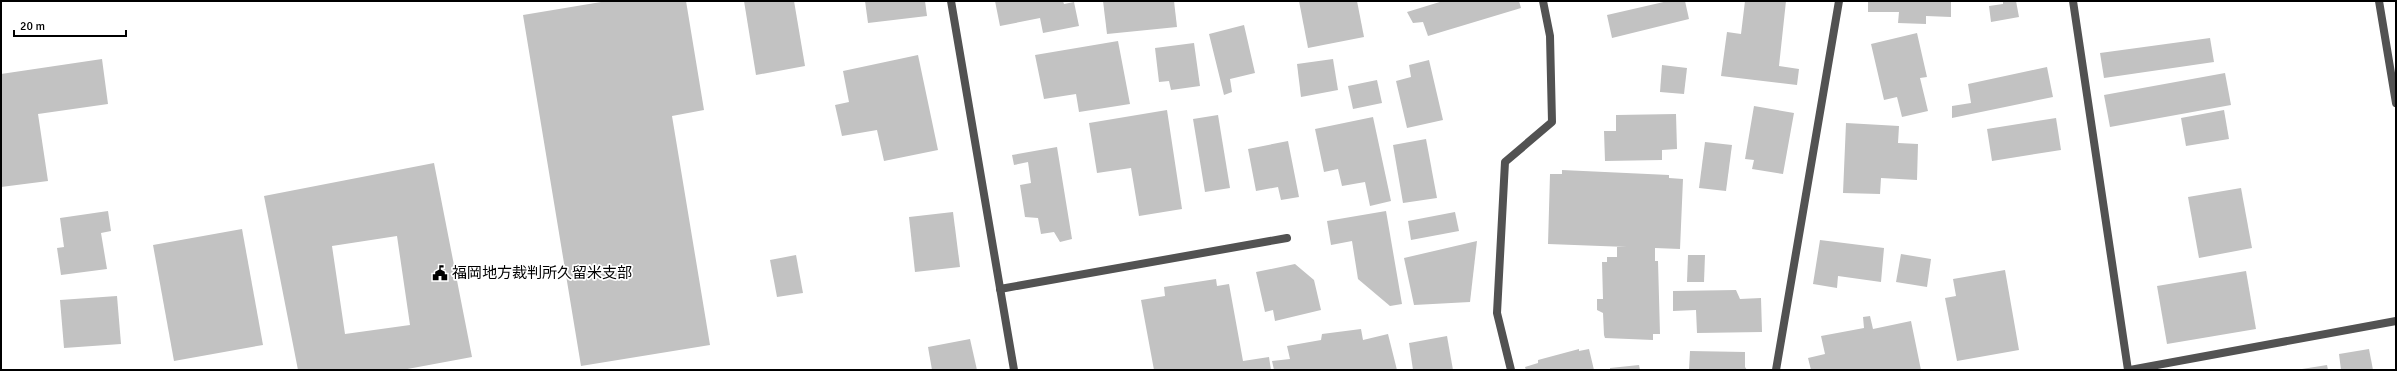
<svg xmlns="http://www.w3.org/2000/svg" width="2397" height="371" viewBox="0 0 2397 371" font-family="Signika,'Noto Sans JP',sans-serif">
  <rect width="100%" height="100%" fill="#fff"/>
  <g fill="#c2c2c2" fill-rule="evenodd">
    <polygon points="607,1 686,1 704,110 672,116 710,345 581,366 523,15"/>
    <polygon points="744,1 794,1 805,66 756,75"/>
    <polygon points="865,1 925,1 927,16 868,23"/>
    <polygon points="995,1 1063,1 1064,4 1074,2 1079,26 1043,33 1040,18 1000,26"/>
    <polygon points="1103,1 1174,1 1177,27 1107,34"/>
    <polygon points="1299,1 1357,1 1364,37 1308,48"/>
    <polygon points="1443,1 1519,1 1521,8 1428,36 1423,22 1413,23 1407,12"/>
    <polygon points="1668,1 1685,1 1689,19 1612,38 1607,15"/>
    <polygon points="1745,1 1786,1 1779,66 1799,69 1797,85 1721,76 1727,32 1741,34"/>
    <polygon points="1868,1 1951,1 1951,17 1926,16 1926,24 1898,23 1899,12 1868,12"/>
    <polygon points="2003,1 2016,1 2019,17 1991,22 1989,6 2003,4"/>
    <polygon points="1244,25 1255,73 1230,79 1232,92 1224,95 1209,34"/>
    <polygon points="1917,33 1927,77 1920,78 1928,111 1902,117 1897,97 1884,100 1871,44"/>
    <polygon points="2210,38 2214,62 2104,78 2100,53"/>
    <polygon points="1118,41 1130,104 1079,112 1076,94 1044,99 1035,55"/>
    <polygon points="1194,43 1200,86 1171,90 1169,81 1159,82 1155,48"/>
    <polygon points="918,55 938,150 884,161 877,130 842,136 835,105 849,102 843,71"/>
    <polygon points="102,59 108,104 38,114 48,181 1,187 1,74"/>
    <polygon points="1333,59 1338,90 1301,97 1297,64"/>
    <polygon points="1429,60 1443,120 1407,128 1396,81 1411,77 1409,65"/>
    <polygon points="1662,65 1687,68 1684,94 1660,92"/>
    <polygon points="2047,67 2053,97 1952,118 1952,106 1971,103 1968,84"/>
    <polygon points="2225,73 2231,105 2110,127 2104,95"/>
    <polygon points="1377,80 1382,103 1353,109 1348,86"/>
    <polygon points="1754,106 1794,113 1783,174 1752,169 1754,160 1745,159"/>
    <polygon points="1167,110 1182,209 1139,216 1131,168 1097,173 1089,123"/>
    <polygon points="2224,110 2229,139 2186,146 2181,118"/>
    <polygon points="1676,114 1677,149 1662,150 1662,160 1605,161 1604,131 1616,131 1616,115"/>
    <polygon points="1218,115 1230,188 1205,192 1193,119"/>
    <polygon points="1373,117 1391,201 1370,206 1365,182 1342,186 1338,169 1324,172 1315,129"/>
    <polygon points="2056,118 2061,150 1992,161 1987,129"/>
    <polygon points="1846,123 1899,126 1898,143 1918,144 1917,180 1881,178 1880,194 1843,193"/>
    <polygon points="1426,139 1437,198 1403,203 1393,145"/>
    <polygon points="1288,141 1299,197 1281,200 1278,187 1256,191 1248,149"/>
    <polygon points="1705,142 1732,145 1726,191 1699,188"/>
    <polygon points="1057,147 1072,239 1060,242 1054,232 1041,234 1038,218 1025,217 1020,185 1031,183 1028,162 1014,165 1012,155"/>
    <path d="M434,163l38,194 -70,13h-104l-34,-174zM397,236l13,89 -65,9 -13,-88z"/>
    <polygon points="1562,170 1669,175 1669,178 1683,179 1680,249 1655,248 1655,261 1658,261 1660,334 1653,334 1653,340 1605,338 1604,335 1603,313 1597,310 1597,299 1603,299 1602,262 1607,262 1607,257 1617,257 1617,247 1627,247 1548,244 1550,174 1562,174"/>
    <polygon points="2241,188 2252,248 2199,258 2188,197"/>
    <polygon points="108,211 111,231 101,233 107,269 61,275 57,248 64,247 60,218"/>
    <polygon points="1386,211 1402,304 1390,306 1358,279 1352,241 1331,245 1327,221"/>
    <polygon points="953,212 960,267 915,272 909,217"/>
    <polygon points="1455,212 1459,231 1411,240 1408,221"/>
    <polygon points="242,229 263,345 174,361 153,245"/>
    <polygon points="1820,240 1884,248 1881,282 1838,276 1837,288 1813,284"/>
    <polygon points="1477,241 1470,302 1414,305 1404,258"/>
    <polygon points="1901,254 1931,259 1927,287 1896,282"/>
    <polygon points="796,255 803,293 777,297 770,260"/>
    <polygon points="1688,255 1705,255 1704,282 1687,282"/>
    <polygon points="1295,264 1314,280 1321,310 1275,321 1273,310 1265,312 1256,272"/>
    <polygon points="2005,270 2019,350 1957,361 1945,298 1956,296 1953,279"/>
    <polygon points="2246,271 2256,329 2167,344 2157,286"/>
    <polygon points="1216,279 1217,286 1229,284 1243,361 1269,357 1271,370 1154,370 1141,300 1165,296 1164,287"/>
    <polygon points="1736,290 1740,299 1761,298 1762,332 1697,333 1696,310 1673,311 1673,291"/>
    <polygon points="117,296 121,344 64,348 60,300"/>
    <polygon points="1870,316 1873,329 1911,321 1921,370 1811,370 1808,358 1825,354 1821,336 1864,328 1863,317"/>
    <polygon points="1361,329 1363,340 1388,334 1397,370 1274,370 1272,361 1290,359 1287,346 1321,340 1322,334"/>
    <polygon points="1447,336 1453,370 1413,370 1409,343"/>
    <polygon points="970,339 977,370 932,370 928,347"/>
    <polygon points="1579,349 1579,351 1589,349 1594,370 1526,370 1525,367 1538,363 1538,360"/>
    <polygon points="2369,349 2373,370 2341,370 2339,354"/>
    <polygon points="1690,351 1745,352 1745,367 1747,370 1689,370"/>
    <polygon points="1639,365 1640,370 1610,370 1610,368"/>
    <polygon points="2327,365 2328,370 2302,370 2302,369"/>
  </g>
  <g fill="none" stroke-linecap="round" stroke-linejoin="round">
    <polyline stroke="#525252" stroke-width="8" points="1000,289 1287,238"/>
    <g stroke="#525252" stroke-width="8">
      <polyline points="951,1 1014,370"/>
      <polyline points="2073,1 2128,370"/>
      <polyline points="2379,1 2396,103"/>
      <polyline points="1511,370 1497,313 1505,162 1552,122 1550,36 1543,1"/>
      <polyline points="1776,370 1839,1"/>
      <polyline points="2130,370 2396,321"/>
    </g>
  </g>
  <defs>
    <g id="civic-bare" transform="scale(1.2)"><path d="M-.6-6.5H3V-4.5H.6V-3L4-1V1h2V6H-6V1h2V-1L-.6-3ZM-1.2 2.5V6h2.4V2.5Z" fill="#000" stroke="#fff" stroke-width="2.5" paint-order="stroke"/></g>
  </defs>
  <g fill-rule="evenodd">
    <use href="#civic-bare" x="440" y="273"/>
  </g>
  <g text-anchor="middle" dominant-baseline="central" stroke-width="3.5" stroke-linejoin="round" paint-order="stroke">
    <g font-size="15" fill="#000" stroke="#fff" text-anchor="start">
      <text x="452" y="273">福岡地方裁判所久留米支部</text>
    </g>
  </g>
  <rect width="2397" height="371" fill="none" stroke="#000000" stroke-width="4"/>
  <path d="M14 30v6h112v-6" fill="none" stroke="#000000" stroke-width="2"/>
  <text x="20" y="30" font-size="12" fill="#000000" stroke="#ffffff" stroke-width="3" paint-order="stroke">20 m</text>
</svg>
